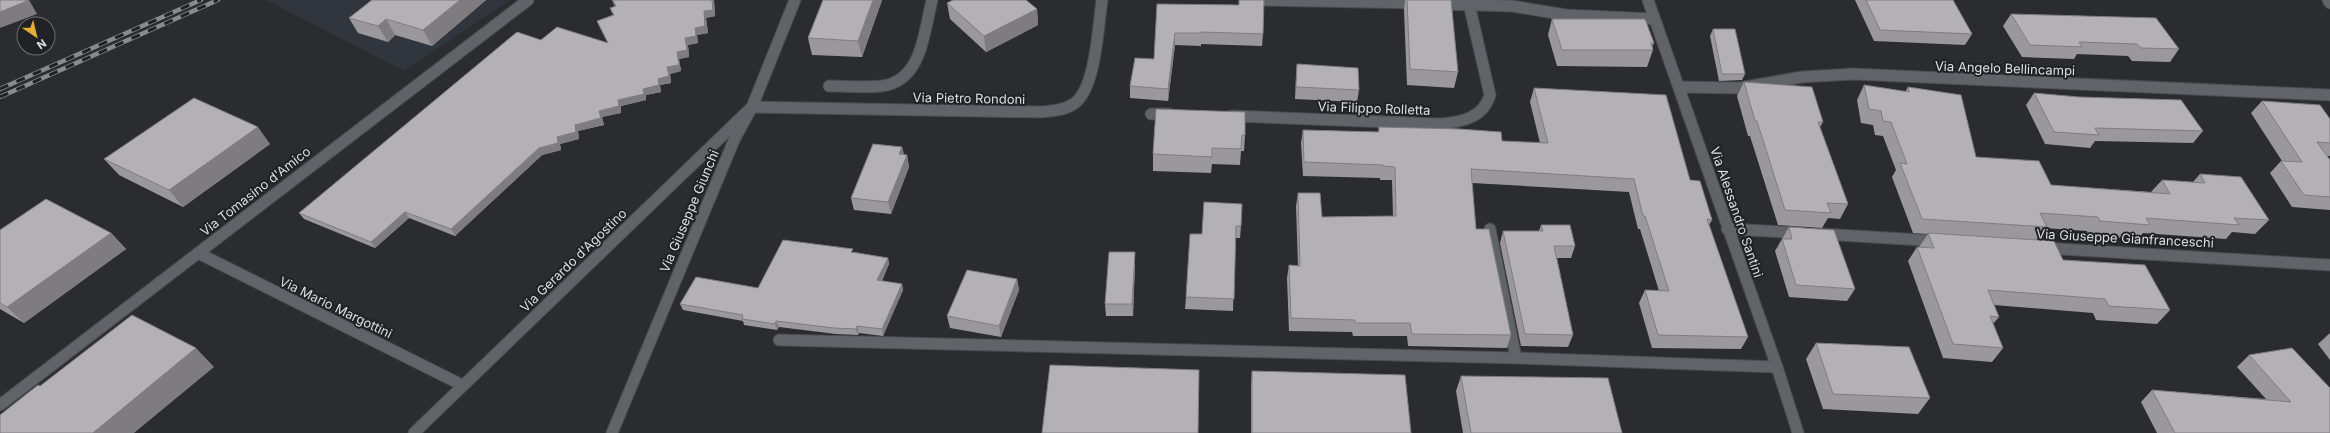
<svg xmlns="http://www.w3.org/2000/svg" width="2330" height="433" viewBox="0 0 2330 433" font-family="Inter,sans-serif">
  <rect width="100%" height="100%" fill="#2a2c2f"/>
  <polygon fill="#31353d" points="266,0 510,0 404,71"/>
  <g fill="none" stroke-linecap="round" stroke-linejoin="round">
    <g stroke="#48494c" stroke-width="13">
      <polyline id="service" points="2328,0 2330,3"/>
    </g>
    <g stroke="#48494c" stroke-width="13">
      <g id="minor">
        <polyline points="1263,0 1418,3"/>
        <polyline points="1648,0 1777,367 1798,433"/>
        <polyline points="1438,4 1512,6 1566,15 1654,19"/>
        <path d="M829,86c17,0 36,2 53,0 40,-5 42,-54 50,-86"/>
        <polyline points="1679,87 1739,88 1802,77 1853,74 2330,95"/>
        <polyline points="1151,114 1170,114"/>
        <path d="M1231,116l209,8c22,-2 43,-6 50,-29l-21,-91"/>
        <polyline points="1490,229 1516,358"/>
        <polyline points="1727,229 1801,233"/>
        <polyline points="1822,234 1938,241"/>
        <polyline points="2043,248 2330,265"/>
        <polyline points="198,253 462,385"/>
        <polyline points="779,340 1516,358 1777,367"/>
        <polyline points="0,405 528,0"/>
        <path d="M414,433l338,-326 287,5c12,-1 25,-1 36,-9 21,-16 23,-77 27,-103"/>
        <polyline points="612,433 735,138 752,107 795,0"/>
      </g>
    </g>
    <use href="#service" stroke="#606367" stroke-width="11"/>
    <use href="#minor" stroke="#606367" stroke-width="11"/>
    <g stroke="#898a8d" stroke-width="4.5">
      <g id="rail">
        <polyline points="0,89 201,0"/>
        <polyline points="0,97 218,0"/>
      </g>
    </g>
    <use href="#rail" stroke="#202226" stroke-width="3" stroke-dasharray="9" stroke-linecap="butt"/>
  </g>
  <g fill="#9b989d">
    <polygon points="372,0 486,0 432,46 395,35 388,42 358,33 349,18"/>
    <polygon points="612,0 714,0 715,16 706,18 708,33 697,35 698,43 688,45 689,57 679,59 681,71 670,74 671,83 660,85 661,92 646,95 646,100 621,106 621,113 602,117 604,125 578,131 579,139 560,144 561,150 542,155 455,236 409,218 375,248 304,219 299,213 541,40 608,43 597,21 613,15 610,8 615,7"/>
    <polygon points="823,0 882,0 862,57 812,55 808,38"/>
    <polygon points="1405,0 1451,0 1458,72 1454,88 1407,85 1404,10"/>
    <polygon points="1855,0 1953,0 1972,34 1965,45 1874,41"/>
    <polygon points="947,3 1037,9 1038,25 986,52 950,19"/>
    <polygon points="1157,4 1238,5 1263,34 1262,46 1201,44 1201,46 1175,45 1168,101 1130,98 1130,86 1154,59"/>
    <polygon points="2011,14 2179,49 2170,62 2132,61 2128,56 2077,54 2074,59 2022,57 2003,26"/>
    <polygon points="1552,19 1654,43 1652,47 1653,50 1647,67 1557,66 1548,35"/>
    <polygon points="1713,29 1745,74 1742,80 1719,81 1710,36"/>
    <polygon points="1297,64 1359,90 1357,102 1295,99 1296,76"/>
    <polygon points="1744,82 1823,122 1820,127 1848,204 1840,219 1828,218 1822,228 1778,225 1750,136 1748,136 1737,96"/>
    <polygon points="1864,85 1905,92 1908,87 1976,157 2051,185 2151,192 2162,180 2193,182 2200,174 2269,220 2255,234 2232,232 2226,239 2143,233 2138,239 2088,235 2087,231 2045,228 2036,240 2063,260 2170,310 2157,324 2096,320 2093,313 1994,305 1999,317 1993,324 2003,348 1992,362 1943,358 1908,261 1917,247 1919,247 1928,234 1913,233 1892,177 1896,170 1883,136 1875,135 1873,125 1861,123 1857,100"/>
    <polygon points="1534,88 1690,180 1712,220 1709,225 1748,337 1741,349 1652,348 1639,303 1645,290 1659,291 1640,229 1638,229 1629,192 1472,183 1476,229 1511,335 1507,348 1408,346 1407,336 1353,336 1352,332 1289,331 1287,278 1289,265 1298,266 1296,206 1298,193 1322,217 1393,216 1392,180 1380,180 1380,178 1303,176 1301,143 1303,130 1378,132 1379,127 1502,141 1540,143 1530,102"/>
    <polygon points="2034,93 2203,131 2193,143 2095,141 2090,148 2045,144 2026,105"/>
    <polygon points="2262,101 2330,119 2330,156 2327,156 2330,160 2330,210 2292,207 2270,173 2281,161 2282,161 2251,113"/>
    <polygon points="1156,109 1245,135 1244,151 1241,151 1240,165 1212,164 1211,173 1153,171 1153,154"/>
    <polygon points="270,144 183,207 119,175 104,159"/>
    <polygon points="902,147 904,155 907,155 909,167 891,214 854,210 851,198"/>
    <polygon points="1204,202 1241,226 1240,238 1235,238 1233,311 1185,309 1186,297 1202,234"/>
    <polygon points="1541,225 1575,246 1571,258 1557,258 1573,335 1568,347 1521,346 1500,243 1503,231 1539,231"/>
    <polygon points="1789,227 1855,289 1847,301 1789,297 1775,251"/>
    <polygon points="0,230 111,233 126,249 24,323 0,309"/>
    <polygon points="854,252 888,258 889,264 882,281 902,284 903,290 883,336 859,333 858,335 836,334 779,327 777,330 744,325 743,321 683,310 680,304 758,288"/>
    <polygon points="1135,264 1133,316 1106,316 1105,304"/>
    <polygon points="1017,279 1019,290 1001,337 950,328 947,316"/>
    <polygon points="2330,333 2330,360 2318,344"/>
    <polygon points="1816,343 1930,398 1918,414 1823,409 1806,359"/>
    <polygon points="2249,355 2330,433 2157,433 2141,402 2152,390 2266,399 2237,367"/>
    <polygon points="1252,371 1411,433 1251,433 1251,386"/>
    <polygon points="1461,376 1622,433 1463,433 1456,391"/>
  </g>
  <g fill="#7e7c7f">
    <polygon points="26,0 29,0 37,14 0,28 0,12"/>
    <polygon points="460,0 486,0 432,46 423,30"/>
    <polygon points="712,0 714,0 715,16 706,18 708,33 697,35 698,43 688,45 689,57 679,59 681,71 670,74 671,83 660,85 661,92 646,95 646,100 621,106 621,113 602,117 604,125 578,131 579,139 560,144 561,150 542,155 455,236 451,229 539,148 557,137 575,125 618,100 643,89 658,79 667,67 685,38 695,28 704,11"/>
    <polygon points="873,0 882,0 862,57 858,41"/>
    <polygon points="1037,9 1038,25 986,52 984,36"/>
    <polygon points="386,19 395,35 388,42 378,26"/>
    <polygon points="1175,33 1175,45 1168,101 1168,89"/>
    <polygon points="258,127 270,144 183,207 169,190"/>
    <polygon points="902,147 905,159 899,154"/>
    <polygon points="907,155 909,167 891,214 888,202"/>
    <polygon points="405,212 409,218 375,248 371,242"/>
    <polygon points="111,233 126,249 24,323 7,307"/>
    <polygon points="1135,252 1135,264 1133,316 1132,304"/>
    <polygon points="888,258 889,264 879,286 877,280"/>
    <polygon points="1017,279 1019,290 1001,337 999,326"/>
    <polygon points="902,284 903,290 883,336 882,329"/>
    <polygon points="776,321 779,327 777,330 775,324"/>
    <polygon points="857,326 859,333 858,335 856,329"/>
    <polygon points="196,348 214,367 134,433 93,433"/>
  </g>
  <g fill="#b4b1b6" stroke="#7e7c7f">
    <polygon points="0,0 26,0 27,1 0,12"/>
    <polygon points="372,0 460,0 423,30 386,19 378,26 349,18"/>
    <polygon points="613,0 712,0 713,10 704,11 705,26 695,28 696,36 685,38 687,50 677,52 679,65 667,67 669,76 658,79 659,85 643,89 644,94 618,100 619,106 599,111 601,118 575,125 576,132 557,137 558,143 539,148 451,229 405,212 371,242 299,213 517,32 541,40 557,27 608,43 597,21 614,15 610,8 616,6"/>
    <polygon points="823,0 873,0 858,41 808,38"/>
    <polygon points="953,0 1026,0 1037,9 984,36 947,3"/>
    <polygon points="1239,0 1264,0 1263,34 1201,32 1201,33 1175,33 1168,89 1130,86 1135,58 1154,59 1157,4 1239,5"/>
    <polygon points="1407,0 1451,0 1458,72 1410,69"/>
    <polygon points="1866,0 1953,0 1972,34 1880,30"/>
    <polygon points="2011,14 2156,18 2179,49 2141,48 2137,44 2079,42 2082,47 2030,45"/>
    <polygon points="1552,19 1645,19 1654,43 1651,43 1653,50 1562,50"/>
    <polygon points="1713,29 1735,29 1745,74 1722,74"/>
    <polygon points="1297,64 1358,68 1359,90 1296,87"/>
    <polygon points="1744,82 1812,87 1823,122 1818,122 1848,204 1827,203 1831,213 1785,210 1757,121 1755,121"/>
    <polygon points="1864,85 1909,92 1908,87 1961,95 1976,157 2039,161 2051,185 2170,194 2162,180 2205,183 2200,174 2241,177 2269,220 2234,218 2239,225 2146,218 2150,225 2100,221 2098,217 2040,213 2047,227 1922,219 1900,163 1907,164 1891,122 1883,121 1881,111 1869,109"/>
    <polygon points="1534,88 1666,95 1690,180 1700,181 1712,220 1707,219 1748,337 1658,335 1645,290 1669,291 1645,216 1643,216 1634,179 1471,169 1476,229 1489,229 1511,335 1412,334 1410,323 1355,323 1355,320 1291,318 1289,265 1300,266 1298,193 1320,193 1322,217 1396,216 1395,167 1383,166 1383,165 1304,162 1303,130 1379,132 1379,127 1459,129 1501,132 1502,141 1548,143"/>
    <polygon points="2034,93 2079,97 2181,100 2203,131 2095,128 2099,135 2054,132"/>
    <polygon points="194,98 258,127 169,190 104,159"/>
    <polygon points="2262,101 2320,105 2330,119 2330,143 2317,142 2330,160 2330,197 2304,195 2281,161 2302,162"/>
    <polygon points="1156,109 1245,112 1245,135 1242,135 1241,149 1212,148 1212,157 1153,154"/>
    <polygon points="873,144 902,147 899,154 907,155 888,202 851,198"/>
    <polygon points="46,199 111,233 7,307 0,303 0,230"/>
    <polygon points="1204,202 1242,204 1241,226 1236,226 1234,299 1186,297 1190,234 1202,234"/>
    <polygon points="1541,225 1570,225 1575,246 1554,246 1573,335 1525,334 1503,231 1543,231"/>
    <polygon points="1789,227 1834,230 1855,289 1796,285 1782,239 1792,239"/>
    <polygon points="1928,233 2054,241 2063,260 2145,265 2170,310 2109,306 2105,299 1988,290 1999,317 1990,316 2003,348 1953,344 1917,247 1934,248"/>
    <polygon points="783,240 853,249 851,252 888,258 877,280 902,284 882,329 857,326 856,329 834,328 776,321 775,324 742,319 743,315 680,304 696,277 758,288"/>
    <polygon points="1109,252 1135,252 1132,304 1105,304"/>
    <polygon points="967,270 1017,279 999,326 947,316"/>
    <polygon points="132,315 196,348 93,433 0,433 0,415 38,385 40,386"/>
    <polygon points="1816,343 1909,347 1930,398 1833,394"/>
    <polygon points="2292,348 2330,388 2330,433 2175,433 2152,390 2291,402 2249,355"/>
    <polygon points="1050,365 1199,370 1198,433 1042,433"/>
    <polygon points="1252,371 1405,375 1411,433 1252,433"/>
    <polygon points="1461,376 1608,378 1622,433 1471,433"/>
  </g>
  <g text-anchor="middle" dominant-baseline="central" stroke-width="4" stroke-linejoin="round" paint-order="stroke">
    <g font-size="13" fill="#dedfe1" stroke="#202226">
      <text transform="translate(2005 68) rotate(2)">Via Angelo Bellincampi</text>
      <text transform="translate(969 98) rotate(1)">Via Pietro Rondoni</text>
      <text transform="translate(1374 108) rotate(2)">Via Filippo Rolletta</text>
      <text transform="translate(255 191) rotate(-38)">Via Tomasino d'Amico</text>
      <text transform="translate(689 211) rotate(-67)">Via Giuseppe Giunchi</text>
      <text transform="translate(1737 212) rotate(71)">Via Alessandro Santini</text>
      <text transform="translate(2125 238) rotate(3)">Via Giuseppe Gianfranceschi</text>
      <text transform="translate(573 260) rotate(-44)">Via Gerardo d'Agostino</text>
      <text transform="translate(336 307) rotate(26)">Via Mario Margottini</text>
    </g>
  </g>
  <g transform="translate(36 36) rotate(145)"><circle r="19" fill="#202226" stroke="#6c6e71"/>
  <path d="M0-3L7 15L0 10L-7 15Z" fill="#e4ae35"/>
  <text y="-6" font-size="11" font-weight="bold" text-anchor="middle" fill="#dedfe1">N</text>
  </g>
</svg>
